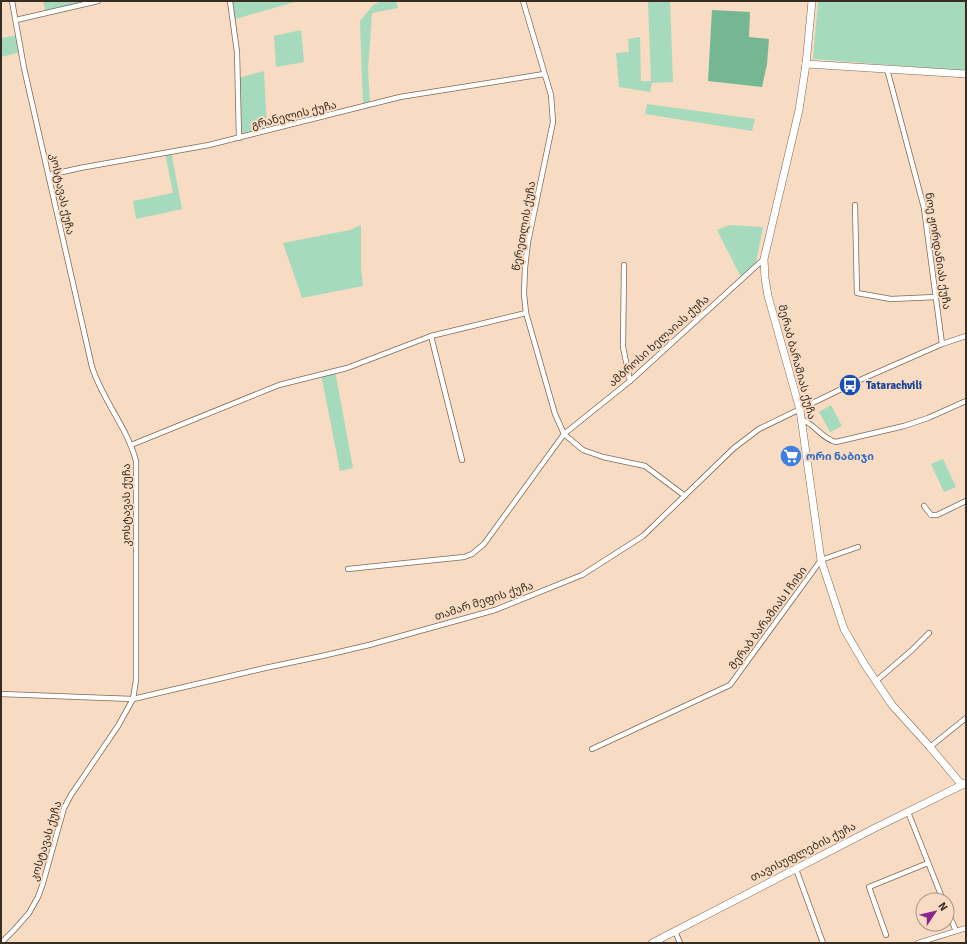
<svg xmlns="http://www.w3.org/2000/svg" width="967" height="944" viewBox="0 0 967 944" font-family="Signika,'Noto Sans Georgian',sans-serif">
  <rect width="100%" height="100%" fill="#f7dbc3"/>
  <g fill="#a6dabc">
    <polygon points="43,1 98,1 46,13"/>
    <polygon points="230,1 298,1 232,20"/>
    <polygon points="382,1 396,1 398,8 372,13 368,69 370,104 363,106 360,21 373,5"/>
    <polygon points="648,1 670,1 673,82 652,83 650,92 619,87 616,53 629,52 628,39 640,37 641,81 651,81"/>
    <polygon points="818,1 966,1 966,71 813,59"/>
    <polygon points="301,30 304,62 276,67 274,36"/>
    <polygon points="18,35 21,52 1,57 1,38"/>
    <polygon points="264,71 267,131 239,138 238,78"/>
    <polygon points="647,104 755,119 752,131 645,114"/>
    <polygon points="171,152 182,209 136,219 133,201 173,193 165,153"/>
    <polygon points="361,225 361,268 363,286 302,298 283,243 350,230"/>
    <polygon points="730,225 763,227 755,268 742,279 717,230"/>
    <polygon points="335,371 353,468 340,471 321,374"/>
    <polygon points="831,405 842,426 830,432 819,412"/>
    <polygon points="943,459 956,487 944,492 931,464"/>
  </g>
  <polygon fill="#75b693" points="712,10 750,12 749,37 769,39 767,64 762,87 708,81"/>
  <g fill="none" stroke-linecap="round" stroke-linejoin="round">
    <g stroke="#816952" stroke-width="6">
      <g id="street">
        <polyline points="230,1 237,52 239,138"/>
        <polyline points="523,1 551,95 553,122 528,242 525,268 524,294 526,313 555,414 564,434 583,450 603,457 645,466 685,496"/>
        <polyline points="16,20 98,1"/>
        <polyline points="887,69 924,208 942,344"/>
        <polyline points="49,175 80,168 209,145 400,97 544,74"/>
        <polyline points="855,205 857,293 891,299 936,297"/>
        <polyline points="624,265 623,347 630,381"/>
        <polyline points="431,336 462,460"/>
        <path d="M801,419c14,5 21,20 35,23l68,-16 24,-8 38,-17"/>
        <polyline points="131,445 279,385 347,368 431,336 526,313"/>
        <polyline points="924,506 931,515 937,515 966,501"/>
        <polyline points="348,569 464,557 472,554 484,544 564,434 630,381 764,259"/>
        <polyline points="876,681 912,650 929,633"/>
        <polyline points="1,694 133,699 265,668 322,656 369,645 495,610 582,575 643,536 734,448 759,429 860,380 942,344 966,336"/>
        <polyline points="930,747 966,718"/>
        <polyline points="592,749 730,685 821,560 858,547"/>
        <polyline points="908,812 943,900"/>
        <polyline points="796,869 823,943"/>
        <polyline points="947,910 956,931"/>
        <polyline points="675,931 680,943"/>
        <polyline points="886,935 869,887 928,863"/>
        <path d="M1,943l13,-13 15,-17 9,-16 5,-14 21,-75 7,-13 47,-69 15,-27 3,-19v-219c-9,-34 -33,-60 -44,-94l-68,-299 -12,-67"/>
        <polyline points="918,943 966,928"/>
      </g>
    </g>
    <g stroke="#816952" stroke-width="8">
      <g id="secondary">
        <polyline points="812,1 806,64 799,110 764,259 765,278 768,296 800,410 821,560 844,629 865,665 892,705 930,747 962,785"/>
        <polyline points="806,64 966,74"/>
        <polyline points="652,943 873,829 966,783"/>
      </g>
    </g>
    <use href="#street" stroke="#fff" stroke-width="4.5"/>
    <use href="#secondary" stroke="#fff" stroke-width="7"/>
  </g>
  <defs>
    <g id="bus-disc" transform="scale(1.15)"><circle r="9.5" fill="#1a4fb4" stroke="#f7dbc3"/><path d="M-5-6H5V4H4V6H2V4H-2V6H-4V4H-5ZM-3.5-4V0h7V-4ZM-3.5 1.2v1.5H-2V1.2ZM2 1.2v1.5H3.5V1.2Z" fill="#fff"/></g>
    <g id="supermarket-disc" transform="scale(1.15)"><circle r="9.5" fill="#3f7fe0" stroke="#f7dbc3"/><path d="M-6-5.5h2.5l.6 2H6L4.5 2H-2.5L-4.4-4H-6ZM-1.5 3.2a1.3 1.3 0 1 0 .1 0ZM3 3.2a1.3 1.3 0 1 0 .1 0Z" fill="#fff"/></g>
  </defs>
  <g fill-rule="evenodd">
    <use href="#bus-disc" x="850" y="385"/>
    <use href="#supermarket-disc" x="791" y="456"/>
  </g>
  <g text-anchor="middle" dominant-baseline="central" stroke-width="4" stroke-linejoin="round" paint-order="stroke">
    <g font-size="11" fill="#372d23" stroke="#f7dbc3">
      <text transform="translate(294 115) rotate(-14)">გრანელის ქუჩა</text>
      <text transform="translate(62 194) rotate(78)">კოსტავას ქუჩა</text>
      <text transform="translate(524 226) rotate(-80)">წერეთლის ქუჩა</text>
      <text transform="translate(938 251) rotate(81)">ნოე ჟორდანიას ქუჩა</text>
      <text transform="translate(659 341) rotate(-42)">ამბროსი ხელაიას ქუჩა</text>
      <text transform="translate(797 362) rotate(75)">მერაბ ბარამიას ქუჩა</text>
      <text transform="translate(126 505) rotate(-90)">კოსტავას ქუჩა</text>
      <text transform="translate(484 601) rotate(-18)">თამარ მეფის ქუჩა</text>
      <text transform="translate(768 618) rotate(-54)">მერაბ ბარამიას I ჩიხი</text>
      <text transform="translate(46 841) rotate(-73)">კოსტავას ქუჩა</text>
      <text transform="translate(803 852) rotate(-27)">თავისუფლების ქუჩა</text>
    </g>
    <g font-size="11" font-weight="bold" fill="#164399" stroke="#f7dbc3" text-anchor="start">
      <text x="866" y="385">Tatarachvili</text>
    </g>
    <g font-size="11" font-weight="bold" fill="#366cbe" stroke="#f7dbc3" text-anchor="start">
      <text x="806" y="456">ორი ნაბიჯი</text>
    </g>
  </g>
  <rect width="967" height="944" fill="none" stroke="#372d23" stroke-width="4"/>
  <g transform="translate(935 912) rotate(55)"><circle r="19" fill="#f7dbc3" stroke="#aa9583"/>
  <path d="M0-3L7 15L0 10L-7 15Z" fill="#8b288f"/>
  <text y="-6" font-size="11" font-weight="bold" text-anchor="middle" fill="#372d23">N</text>
  </g>
</svg>
